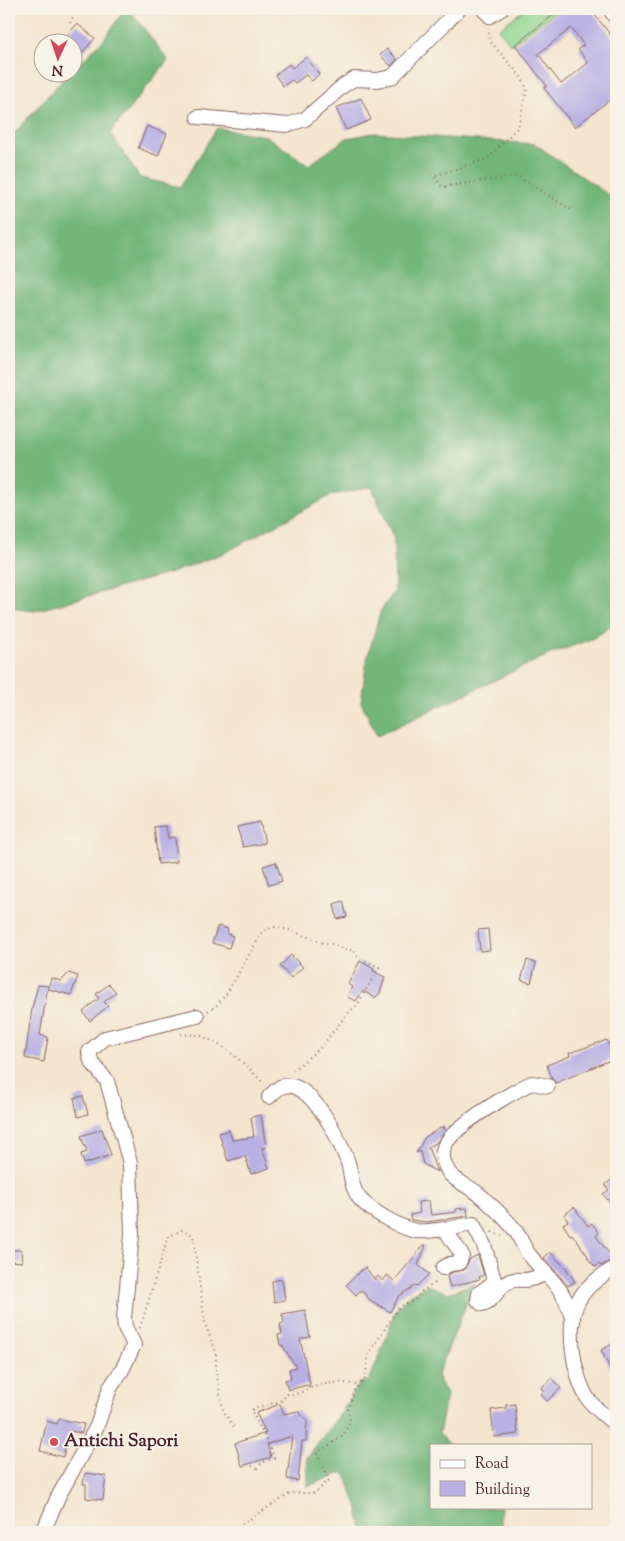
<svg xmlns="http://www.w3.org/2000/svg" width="625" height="1541" viewBox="0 0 625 1541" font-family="'Sorts Mill Goudy',serif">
  <rect width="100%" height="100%" fill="#f7f3e8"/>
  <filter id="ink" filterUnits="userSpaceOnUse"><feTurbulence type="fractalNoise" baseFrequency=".02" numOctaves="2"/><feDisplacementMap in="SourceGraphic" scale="10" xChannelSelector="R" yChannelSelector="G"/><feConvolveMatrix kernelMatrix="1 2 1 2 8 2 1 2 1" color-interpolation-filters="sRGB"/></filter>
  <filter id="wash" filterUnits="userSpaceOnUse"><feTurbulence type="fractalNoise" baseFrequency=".0096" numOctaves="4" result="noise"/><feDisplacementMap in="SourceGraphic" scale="20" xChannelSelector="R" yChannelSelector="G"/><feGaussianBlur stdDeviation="1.12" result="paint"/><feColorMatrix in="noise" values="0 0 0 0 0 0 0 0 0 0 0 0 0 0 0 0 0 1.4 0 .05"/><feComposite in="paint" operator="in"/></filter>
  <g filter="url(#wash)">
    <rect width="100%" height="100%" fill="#f4e5ce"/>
    <polygon fill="#8dd590" stroke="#6c7a5e" points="525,9 559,9 511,45 498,29"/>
    <g fill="#72b67a" stroke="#5e6a52">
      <polygon points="125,9 129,9 168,60 110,133 140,178 180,187 217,128 266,136 309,165 347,138 374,133 535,144 616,200 616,624 614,624 594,638 548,655 377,736 361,702 367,659 381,610 395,591 394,539 372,487 332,495 226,552 171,573 35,611 9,608 9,139 61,81 70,73 72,72 73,70 105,38"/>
      <polygon points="475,1283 437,1376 447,1395 439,1433 450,1445 431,1445 431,1507 501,1507 500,1518 504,1532 363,1532 357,1505 344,1472 308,1486 307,1457 341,1413 359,1383 369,1381 387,1336 395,1311 409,1295 427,1285 448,1293"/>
    </g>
    <g id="blocks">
      <g fill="#b8b0e3" fill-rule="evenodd">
        <path d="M561,9h17l4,4 5,-4h3l26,33v53l-41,32 -31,-39 3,-2 -32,-41zM571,28l13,17 -6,4 10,14 -27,21 -23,-30z"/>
        <polygon points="77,24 95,38 78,58 72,54 72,42 61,42"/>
        <polygon points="387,49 397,59 391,66 380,55"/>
        <polygon points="306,57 319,74 312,81 306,75 295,83 292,80 283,86 275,75 289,64 292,68"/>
        <polygon points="361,98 371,120 346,130 336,108"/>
        <polygon points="147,126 167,134 158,156 138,148"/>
        <polygon points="260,822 265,843 243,847 237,827"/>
        <polygon points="166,826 168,838 175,837 177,862 158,864 154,827"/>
        <polygon points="276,862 282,881 269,885 263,866"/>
        <polygon points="343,901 347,917 337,919 334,904"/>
        <polygon points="218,926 228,929 227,934 233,936 229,948 212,943"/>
        <polygon points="488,929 490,950 480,951 478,930"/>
        <polygon points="291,955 303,967 291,978 280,966"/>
        <polygon points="527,960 536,963 531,983 521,980"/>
        <polygon points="360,961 374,969 373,971 385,977 380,993 375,998 363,991 356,1001 347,997 352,987 348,984"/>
        <polygon points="69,973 78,976 71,995 48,989 51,978 61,981"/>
        <polygon points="109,984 116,992 104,1002 108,1006 90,1021 83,1012 99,998 96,994"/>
        <polygon points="38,985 48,986 40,1035 48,1037 44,1062 25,1058 32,1008"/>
        <polygon points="607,1040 615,1058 556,1083 552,1079 547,1065 570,1056 569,1053"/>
        <polygon points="83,1096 88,1114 78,1117 74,1098"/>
        <polygon points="261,1115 266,1148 262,1148 269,1168 251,1174 245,1156 228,1161 219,1133 229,1130 232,1140 254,1137 251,1117"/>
        <polygon points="444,1126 445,1131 436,1143 428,1147 437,1172 423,1164 420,1151 416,1153 425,1137"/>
        <polygon points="102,1129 111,1155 84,1164 81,1154 87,1152 81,1136"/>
        <polygon points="616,1176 616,1200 611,1204 603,1194 609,1190 605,1185"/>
        <polygon points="429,1201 431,1215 456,1212 456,1209 467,1208 468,1216 427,1222 411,1220 410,1215 420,1213 418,1202"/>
        <polygon points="574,1207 588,1226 592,1223 599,1233 596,1236 613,1259 601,1266 599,1264 595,1267 587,1257 588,1256 572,1234 570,1235 563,1224 568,1221 564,1215"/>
        <polygon points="424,1245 426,1245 418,1265 429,1274 417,1286 416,1285 399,1296 390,1312 370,1300 361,1290 356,1295 346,1285 365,1267 375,1280 378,1276 383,1281 387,1275 394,1281"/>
        <polygon points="9,1250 21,1250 22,1262 9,1261"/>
        <polygon points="550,1252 566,1268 575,1282 568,1286 544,1258"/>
        <polygon points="478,1255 484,1275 479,1277 480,1279 450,1287 447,1276 453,1272 464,1270 470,1259"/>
        <polygon points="282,1279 285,1300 274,1302 272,1281"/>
        <polygon points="305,1310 310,1337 300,1339 310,1384 309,1387 307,1385 288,1390 285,1380 291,1379 289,1369 296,1367 282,1345 280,1345 278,1335 282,1334 280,1324 284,1323 282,1314"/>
        <polygon points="616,1342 616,1380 601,1350"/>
        <polygon points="552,1378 561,1388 547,1401 541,1394 544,1391 541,1388"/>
        <polygon points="280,1404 284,1414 298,1411 307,1421 306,1441 302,1441 298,1481 287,1479 292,1436 267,1444 271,1457 242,1466 235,1443 266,1433 256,1413"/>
        <polygon points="515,1404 518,1434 494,1437 491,1410 506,1408 506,1405"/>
        <polygon points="59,1419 84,1424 82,1433 69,1431 63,1457 40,1451 47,1421 57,1424"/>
        <polygon points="85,1473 106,1476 103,1500 86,1498 86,1484 83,1484"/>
      </g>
    </g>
  </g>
  <g filter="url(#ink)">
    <use href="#blocks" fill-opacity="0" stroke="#866464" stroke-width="1"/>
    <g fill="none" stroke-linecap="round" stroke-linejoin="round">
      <g stroke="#866464" stroke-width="16">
        <g id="minor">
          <polyline points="483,9 490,16 501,9"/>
          <polyline points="610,9 616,18"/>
          <polyline points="198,117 287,125 305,119 344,85 354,79 377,80 392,77 459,9"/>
          <path d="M548,1086l-16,-3 -7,3c-20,11 -73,41 -81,61 -3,8 1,19 5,26 7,9 22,14 31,22 12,11 25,22 35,35 5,7 8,16 13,23 21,27 37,33 45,69"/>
          <path d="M269,1097c5,-5 9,-10 15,-11 23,-6 50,43 57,60 3,7 7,14 8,21 3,13 3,22 11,32 11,12 40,29 56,32 11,1 20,-1 30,-2"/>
          <path d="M616,1267c-13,8 -26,16 -35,29 -17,24 -8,80 7,103 7,10 18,18 28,26"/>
          <path d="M443,1268l7,-4 9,-1 3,-8c-5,-9 -13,-17 -16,-26l27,-5 11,21 10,35 -5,6 -10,7 -1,7 4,4c13,-3 16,-18 28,-23 4,-2 8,-1 12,-1 9,0 17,-3 24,-7"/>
          <polyline points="43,1532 58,1497 97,1426 110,1388 122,1370 134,1345 125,1327 124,1318 132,1235 130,1163 107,1081 91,1061 89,1052 105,1038 197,1016"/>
        </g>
      </g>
      <g stroke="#866464" stroke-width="2" stroke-dasharray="1 4" stroke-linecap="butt">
        <polyline points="70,23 77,9"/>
        <polyline points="488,28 490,41 521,77 527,89 518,127 487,159 434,176 442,187 517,176 573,211"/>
        <polyline points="208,1011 216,1006 227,993 263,931 274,927 290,930 323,943 330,943 346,950 353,950 359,958 379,967 358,1004 347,1014 321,1047 291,1072"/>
        <path d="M181,1034c6,1 13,0 20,2 24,9 46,29 63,48"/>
        <polyline points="492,1232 503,1237"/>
        <polyline points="140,1328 168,1237 182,1230 193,1235 205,1324 216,1352 216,1370 223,1410 235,1429"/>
        <path d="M252,1466l5,2 6,-6 11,-4 -3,-10 -20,-38 32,-10 3,-6c9,1 14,-1 22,-5 17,-6 33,-9 51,-3"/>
        <polyline points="229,1532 291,1493 315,1493 329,1480 317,1453 343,1436 350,1422 348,1409 355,1390 365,1379 369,1353 399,1307 415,1300 422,1291 434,1284 436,1279"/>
      </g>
      <use href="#minor" stroke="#fff" stroke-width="14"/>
    </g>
  </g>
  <circle fill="#d1495b" stroke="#f7f3e8" stroke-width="2" cx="54" cy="1442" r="5"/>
  <g text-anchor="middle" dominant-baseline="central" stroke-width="4" stroke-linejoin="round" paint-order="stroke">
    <g font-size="18" font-weight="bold" fill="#4a1f2b" stroke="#f7f3e8" text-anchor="start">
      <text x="64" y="1442">Antichi Sapori</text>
    </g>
  </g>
  <rect width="625" height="1541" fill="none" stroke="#f7f3e8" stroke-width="30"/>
  <rect x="430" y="1444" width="162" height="65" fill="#f7f3e8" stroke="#b29e9c"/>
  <rect x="440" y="1460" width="25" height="8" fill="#ffffff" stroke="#b29e9c"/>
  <text x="475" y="1468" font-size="15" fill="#4a1f2b">Road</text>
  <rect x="440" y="1481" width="25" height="15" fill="#b8b0e3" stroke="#b29e9c"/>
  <text x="475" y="1494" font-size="15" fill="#4a1f2b">Building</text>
  <g transform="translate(58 58) rotate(183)"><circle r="24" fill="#f7f3e8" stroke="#b29e9c"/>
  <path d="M0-4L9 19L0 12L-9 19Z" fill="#d1495b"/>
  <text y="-8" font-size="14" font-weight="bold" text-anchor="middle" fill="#4a1f2b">N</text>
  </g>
</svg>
